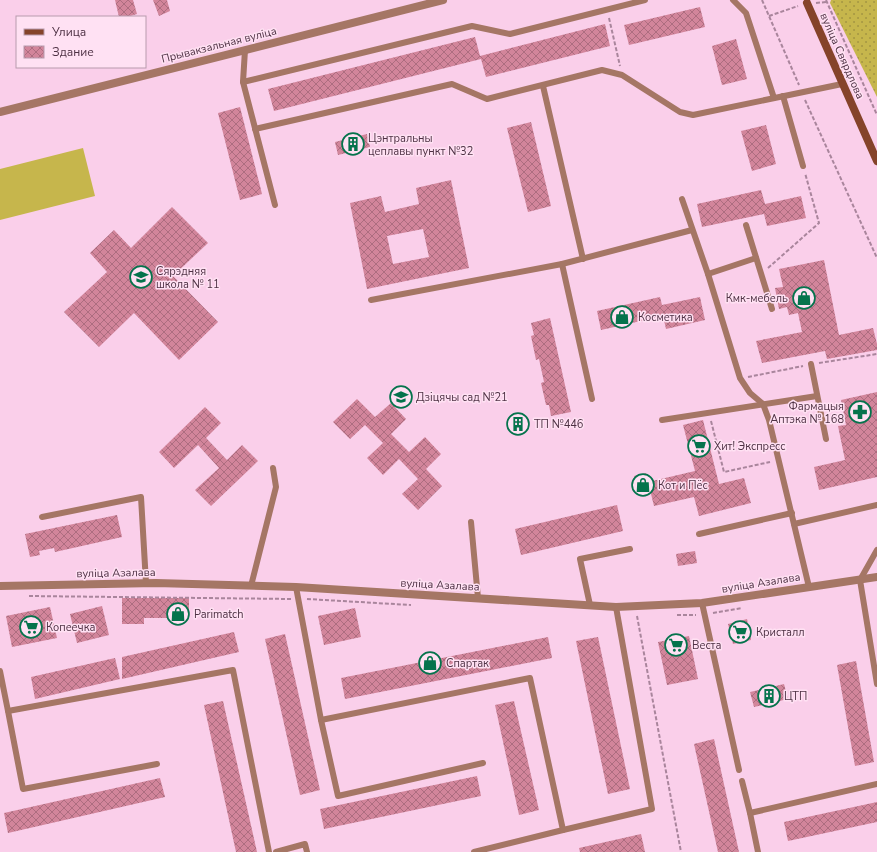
<svg xmlns="http://www.w3.org/2000/svg" width="877" height="852" viewBox="0 0 877 852" font-family="'Nunito Sans',sans-serif">
  <defs>
    <pattern id="grass-dots" width="8" height="8" patternUnits="userSpaceOnUse"><rect width="8" height="8" fill="#c6b64c"/><path d="M2 2h.1M6 6h.1" fill="none" stroke="#a39541" stroke-width="1.8" stroke-linecap="round"/></pattern>
    <pattern id="building-cross-hatch" width="8" height="8" patternUnits="userSpaceOnUse"><rect width="8" height="8" fill="#d2859b"/><path d="M0 0l8 8M0 8l8-8" fill="none" stroke="#ad6d80"/></pattern>
  </defs>
  <rect width="100%" height="100%" fill="#facfea"/>
  <polygon fill="url(#grass-dots)" points="831,0 877,0 877,97 830,3"/>
  <polygon fill="#c6b64c" points="83,148 95,196 0,220 0,169"/>
  <g fill="url(#building-cross-hatch)" fill-rule="evenodd">
    <polygon points="115,0 133,0 137,14 127,17 119,17"/>
    <polygon points="153,0 167,0 170,11 159,16"/>
    <polygon points="700,7 705,27 629,45 624,25"/>
    <polygon points="605,24 610,46 486,77 481,59 274,111 268,89 475,37 480,56"/>
    <polygon points="736,39 747,79 722,85 712,46"/>
    <polygon points="240,107 262,194 240,200 218,113"/>
    <polygon points="531,122 551,206 528,212 507,128"/>
    <polygon points="766,125 776,164 752,171 741,131"/>
    <polygon points="367,134 370,147 338,155 335,142"/>
    <path d="M451,180l18,88 -102,21 -17,-86 31,-7 4,16 34,-8 -3,-16zM423,229l6,28 -36,7 -6,-28z"/>
    <polygon points="761,190 765,204 801,196 806,218 767,226 764,214 702,227 697,204"/>
    <polygon points="172,207 208,243 173,276 218,322 179,360 134,313 99,347 64,312 107,272 90,253 114,230 131,248"/>
    <polygon points="824,260 839,335 873,328 877,344 877,350 827,359 825,351 762,363 756,341 802,332 798,313 789,315 787,307 779,309 775,288 783,287 779,269"/>
    <polygon points="660,297 662,305 700,297 705,320 666,329 663,316 601,330 597,311"/>
    <polygon points="550,318 571,412 551,416 549,405 546,405 541,383 544,382 539,359 536,360 531,336 534,335 531,323"/>
    <polygon points="877,392 877,477 819,490 814,467 845,460 838,426 846,425 841,400"/>
    <polygon points="357,399 375,417 391,403 406,419 391,434 409,452 425,437 441,454 426,469 442,486 418,510 402,494 418,479 399,459 383,475 367,458 383,443 365,425 350,439 333,422"/>
    <polygon points="205,407 221,423 206,438 227,460 242,445 258,461 211,506 195,490 219,468 198,445 174,468 159,452"/>
    <polygon points="703,420 719,484 744,478 751,503 699,516 694,497 654,506 648,482 695,471 683,425"/>
    <polygon points="646,473 650,489 638,492 634,476"/>
    <polygon points="617,505 623,531 521,555 515,529"/>
    <polygon points="117,515 122,537 55,552 54,548 39,551 40,555 30,557 25,534"/>
    <polygon points="695,551 697,563 678,566 676,554"/>
    <polygon points="122,598 189,598 189,618 144,618 144,624 122,624"/>
    <polygon points="102,606 109,635 77,643 70,614"/>
    <polygon points="50,607 57,638 12,647 6,616"/>
    <polygon points="355,608 361,637 324,645 318,616"/>
    <polygon points="747,619 751,640 733,644 728,624"/>
    <polygon points="234,632 239,652 122,679 122,657"/>
    <polygon points="285,634 320,790 300,795 265,639"/>
    <polygon points="689,636 698,679 667,685 658,642"/>
    <polygon points="548,637 552,658 345,699 341,678"/>
    <polygon points="598,637 630,789 608,794 576,641"/>
    <polygon points="115,658 120,679 35,699 31,677"/>
    <polygon points="856,661 874,762 855,766 837,665"/>
    <polygon points="784,684 788,699 754,707 750,692"/>
    <polygon points="223,701 257,852 236,852 204,705"/>
    <polygon points="514,701 539,810 519,815 495,705"/>
    <polygon points="714,739 739,852 718,852 694,744"/>
    <polygon points="477,776 481,796 324,829 320,809"/>
    <polygon points="160,778 165,797 8,833 4,813"/>
    <polygon points="877,802 877,822 788,841 784,822"/>
    <polygon points="641,834 645,852 580,852 579,848"/>
  </g>
  <g fill="none" stroke-linecap="round" stroke-linejoin="round">
    <g stroke="#a9859c" stroke-width="2" stroke-dasharray="4 2" stroke-linecap="butt">
      <polyline points="762,0 799,85"/>
      <polyline points="826,0 877,115"/>
      <polyline points="816,3 826,2"/>
      <polyline points="769,16 798,6"/>
      <polyline points="609,18 620,66"/>
      <polyline points="805,100 877,258"/>
      <polyline points="768,268 819,223 805,173"/>
      <polyline points="819,363 877,354"/>
      <polyline points="748,377 803,366"/>
      <polyline points="711,421 724,472 770,462"/>
      <polyline points="29,596 291,599"/>
      <polyline points="307,599 411,605"/>
      <polyline points="713,613 742,608"/>
      <polyline points="677,615 696,615"/>
      <polyline points="637,616 681,852"/>
    </g>
    <g stroke="#a57665" stroke-width="6">
      <polyline points="733,0 746,13 774,98"/>
      <polyline points="245,50 243,82 275,205"/>
      <polyline points="243,82 472,26 510,34 645,0"/>
      <polyline points="543,86 583,259"/>
      <polyline points="783,96 803,166"/>
      <polyline points="255,129 452,84 487,99 602,70 622,75 680,112 693,115 842,84"/>
      <polyline points="682,199 708,274 740,378 750,393 763,404 769,420 809,587"/>
      <polyline points="746,225 772,309"/>
      <polyline points="562,264 592,399"/>
      <polyline points="708,274 756,258"/>
      <polyline points="371,300 562,264 692,230"/>
      <polyline points="811,364 826,439"/>
      <polyline points="662,420 817,396"/>
      <polyline points="42,517 141,497 146,583"/>
      <polyline points="471,522 478,598"/>
      <polyline points="794,524 877,505"/>
      <polyline points="699,534 792,513"/>
      <polyline points="877,550 860,580 877,684"/>
      <polyline points="251,586 276,487 273,468"/>
      <polyline points="296,587 321,720 338,796 483,763"/>
      <polyline points="702,603 739,770"/>
      <polyline points="590,605 580,559 630,549"/>
      <polyline points="0,671 8,711 233,670 269,852"/>
      <polyline points="8,711 23,789 157,764"/>
      <polyline points="321,720 530,678 563,830 474,852"/>
      <polyline points="742,781 750,813 877,784"/>
      <polyline points="750,813 758,852"/>
      <polyline points="563,830 652,809 616,607"/>
      <polyline points="276,852 305,844 307,852"/>
    </g>
    <g stroke="#a57665" stroke-width="8">
      <polyline points="0,112 443,0"/>
      <polyline points="0,586 156,583 296,587 616,607 702,603 877,577"/>
    </g>
    <polyline stroke="#85432a" stroke-width="8" points="807,3 877,161"/>
  </g>
  <defs>
    <g id="building-ring" transform="scale(1.15)"><circle r="9.5" fill="#ffe1f3" stroke="#05734c" stroke-width="1.5"/><path d="M-4-6H4V6H1V3H-1V6H-4ZM-2.5-4.3h1.7v1.8h-1.7ZM.8-4.3h1.7v1.8H.8ZM-2.5-1h1.7V.8h-1.7ZM.8-1h1.7V.8H.8Z" fill="#05734c"/></g>
    <g id="school-ring" transform="scale(1.15)"><circle r="9.5" fill="#ffe1f3" stroke="#05734c" stroke-width="1.5"/><path d="M0-5L7-2L0 1L-7-2ZM-4 1L0 2.5L4 1V4Q0 6-4 4Z" fill="#05734c"/></g>
    <g id="shop-ring" transform="scale(1.15)"><circle r="9.5" fill="#ffe1f3" stroke="#05734c" stroke-width="1.5"/><path d="M-5-2.5h2.3a2.7 3.5 0 0 1 5.4 0H5L5.5 6h-11ZM-1.5-2.5h3a1.5 2.3 0 0 0-3 0Z" fill="#05734c"/></g>
    <g id="pharmacy-ring" transform="scale(1.15)"><circle r="9.5" fill="#ffe1f3" stroke="#05734c" stroke-width="1.5"/><path d="M-2-6h4v4h4v4h-4v4h-4v-4h-4v-4h4Z" fill="#05734c"/></g>
    <g id="supermarket-ring" transform="scale(1.15)"><circle r="9.5" fill="#ffe1f3" stroke="#05734c" stroke-width="1.5"/><path d="M-6-5.5h2.5l.6 2H6L4.5 2H-2.5L-4.4-4H-6ZM-1.5 3.2a1.3 1.3 0 1 0 .1 0ZM3 3.2a1.3 1.3 0 1 0 .1 0Z" fill="#05734c"/></g>
  </defs>
  <g fill-rule="evenodd">
    <use href="#building-ring" x="353" y="144"/>
    <use href="#school-ring" x="141" y="277"/>
    <use href="#shop-ring" x="804" y="298"/>
    <use href="#shop-ring" x="622" y="317"/>
    <use href="#school-ring" x="401" y="397"/>
    <use href="#pharmacy-ring" x="860" y="412"/>
    <use href="#building-ring" x="518" y="424"/>
    <use href="#supermarket-ring" x="699" y="446"/>
    <use href="#shop-ring" x="643" y="485"/>
    <use href="#shop-ring" x="178" y="614"/>
    <use href="#supermarket-ring" x="31" y="627"/>
    <use href="#supermarket-ring" x="740" y="632"/>
    <use href="#supermarket-ring" x="676" y="645"/>
    <use href="#shop-ring" x="430" y="663"/>
    <use href="#building-ring" x="769" y="696"/>
  </g>
  <g text-anchor="middle" dominant-baseline="central" stroke-width="3" stroke-linejoin="round" paint-order="stroke">
    <g font-size="11" fill="#4e3144" stroke="#ffe1f3">
      <text transform="translate(219 45) rotate(-14)">Прывакзальная вуліца</text>
      <text transform="translate(842 56) rotate(66)">вуліца Свярдлова</text>
      <text transform="translate(116 573) rotate(-1)">вуліца Азалава</text>
      <text transform="translate(761 583) rotate(-9)">вуліца Азалава</text>
      <text transform="translate(440 585) rotate(3)">вуліца Азалава</text>
    </g>
    <g font-size="11" fill="#4e3144" stroke="#ffe1f3" text-anchor="start">
      <text x="368" y="138">Цэнтральны<tspan x="368" dy="13">цеплавы пункт №32</tspan></text>
      <text x="156" y="271">Сярэдняя<tspan x="156" dy="13">школа № 11</tspan></text>
      <text x="788" y="298" text-anchor="end">Кмк-мебель</text>
      <text x="638" y="317">Косметика</text>
      <text x="416" y="397">Дзіцячы сад №21</text>
      <text x="844" y="406" text-anchor="end">Фармацыя<tspan x="844" dy="13">Аптэка № 168</tspan></text>
      <text x="534" y="424">ТП №446</text>
      <text x="714" y="446">Хит! Экспресс</text>
      <text x="658" y="485">Кот и Пёс</text>
      <text x="194" y="614">Parimatch</text>
      <text x="46" y="627">Копеечка</text>
      <text x="756" y="632">Кристалл</text>
      <text x="692" y="645">Веста</text>
      <text x="446" y="663">Спартак</text>
      <text x="784" y="696">ЦТП</text>
    </g>
  </g>
  <rect x="16" y="16" width="130" height="52" fill="#ffe1f3" stroke="#b89bad"/>
  <rect x="24" y="29" width="20" height="6" fill="#85432a" stroke="#b89bad"/>
  <text x="52" y="36" font-size="12" fill="#4e3144">Улица</text>
  <rect x="24" y="46" width="20" height="12" fill="url(#building-cross-hatch)" stroke="#b89bad"/>
  <text x="52" y="56" font-size="12" fill="#4e3144">Здание</text>
</svg>
